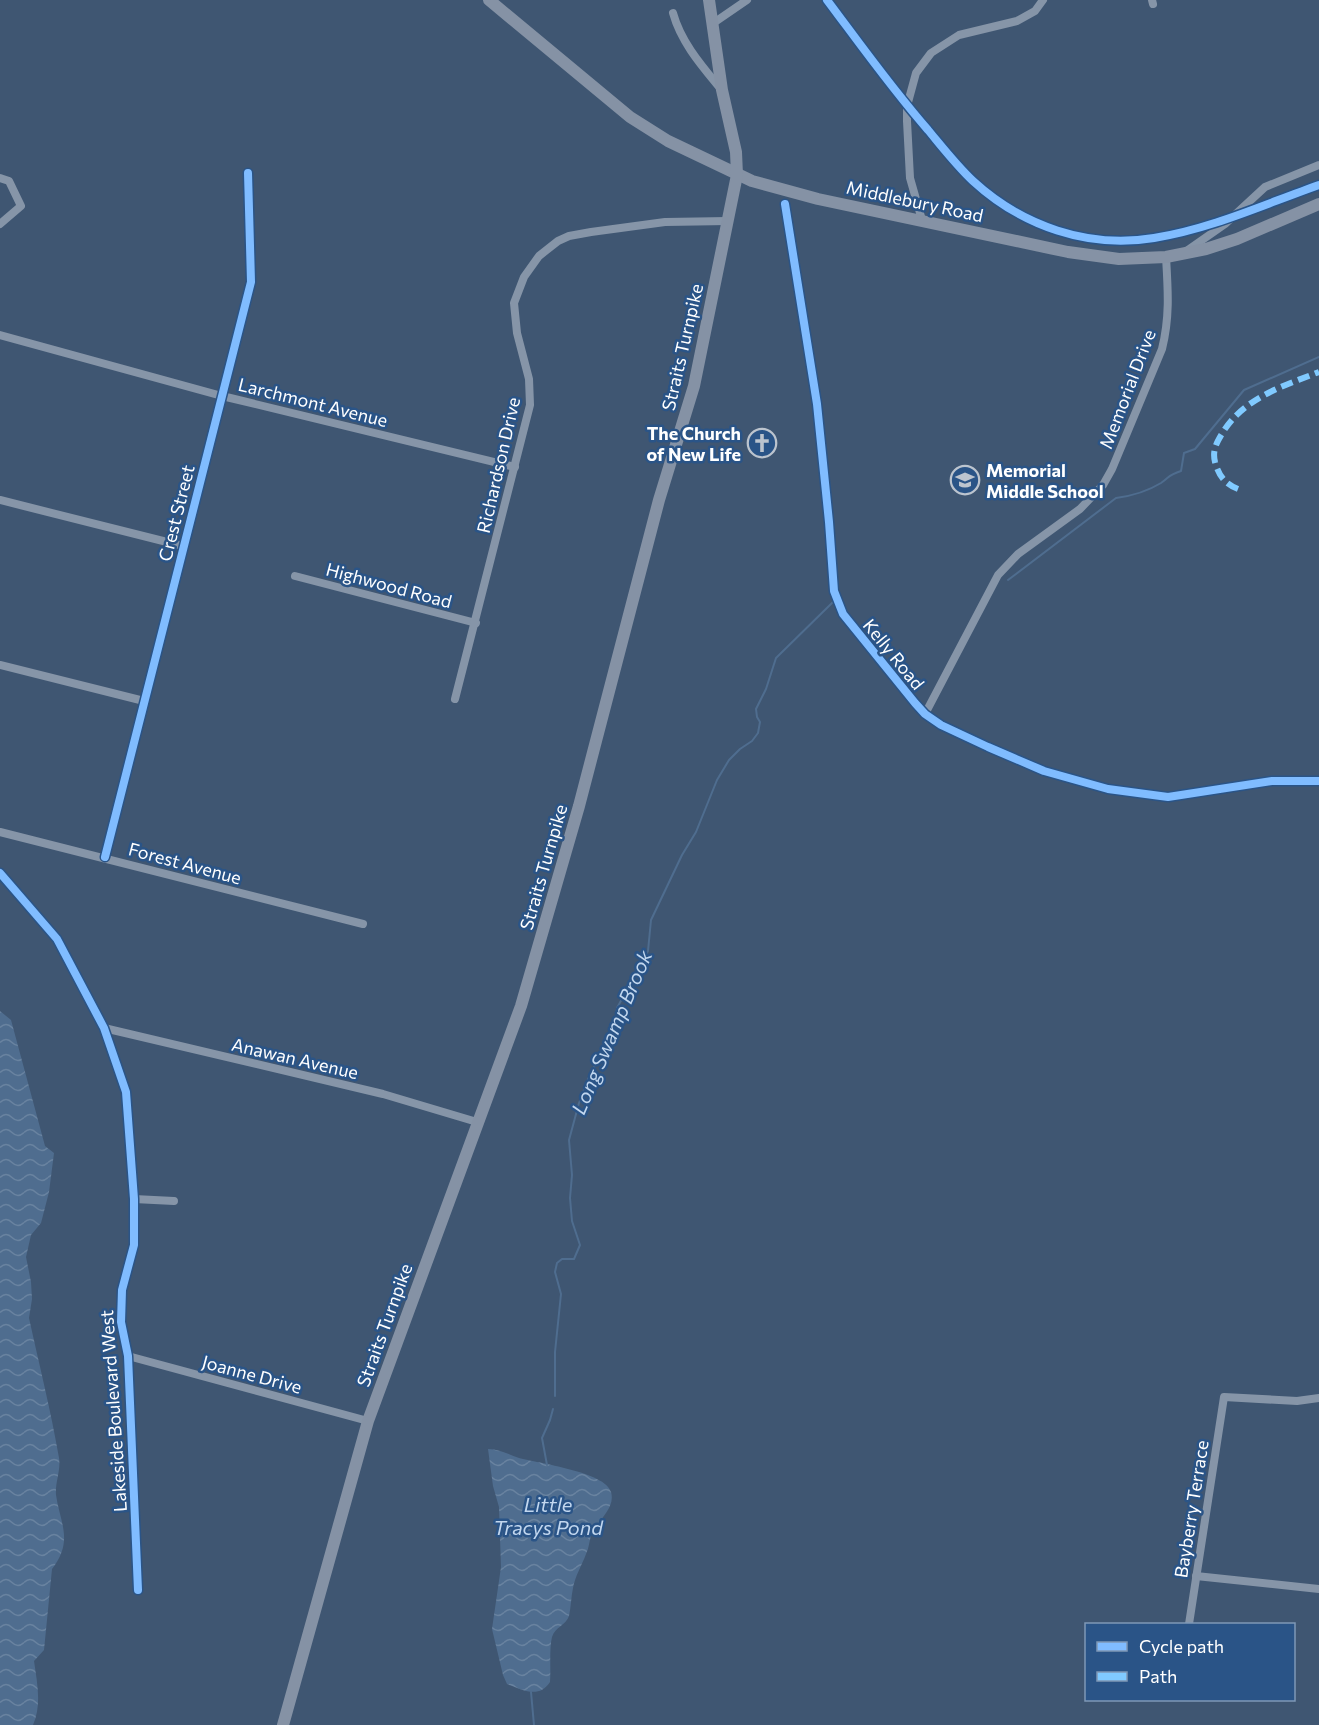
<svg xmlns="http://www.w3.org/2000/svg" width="1319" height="1725" viewBox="0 0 1319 1725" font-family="Commissioner,sans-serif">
  <defs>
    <pattern id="water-waves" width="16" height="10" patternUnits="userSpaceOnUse" patternTransform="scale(1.5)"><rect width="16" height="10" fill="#4f6d8f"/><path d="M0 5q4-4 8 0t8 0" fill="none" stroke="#6983a0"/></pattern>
  </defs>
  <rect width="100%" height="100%" fill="#3f5672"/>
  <g fill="url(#water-waves)">
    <path d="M0,1011l11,9 34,126 9,7 -5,39 -8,31 -10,12 -5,22 5,25 1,17 -3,19c10,46 22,93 30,140 2,12 -4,24 -3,37 4,28 18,46 -4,74l-8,81 -10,11c3,21 8,44 -1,64h-33z"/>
    <path d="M488,1449c11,0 20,5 31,9 18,5 87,14 92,34 5,17 -15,29 -20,44 -2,6 -2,12 -5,18 -4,11 -11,22 -13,34 -2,9 -2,19 -4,28 -3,9 -14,11 -17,21 -3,12 -1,32 -2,45 -11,17 -27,8 -43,2l-4,-9 -11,-46 9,-62 -2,-60 -6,-21z"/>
  </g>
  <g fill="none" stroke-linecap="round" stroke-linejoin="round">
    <g stroke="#4f6d8f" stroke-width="2">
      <path d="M1008,580l108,-82c15,-2 32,-7 45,-15 9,-6 7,-8 20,-12l3,-18 11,-4 49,-59 75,-33"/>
      <polyline points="555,1396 555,1352 561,1294 555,1272 557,1263 562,1259 574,1259 580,1245 572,1221 570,1198 572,1175 569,1140 579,1103 590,1074 615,1031 617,1008 648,951 651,920 682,855 696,832 717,780 729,760 740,749 752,741 758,733 760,722 757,717 756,709 766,689 776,658 833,602"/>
      <polyline points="547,1465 542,1438 550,1420 553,1409"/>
      <polyline points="531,1692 534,1725"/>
    </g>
    <g stroke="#8695a8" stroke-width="8">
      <polyline points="1152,0 1153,4"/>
      <path d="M673,13c8,29 28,52 47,75"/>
      <polyline points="712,24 747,0"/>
      <polyline points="0,178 9,181 21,206 0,224"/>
      <polyline points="785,204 817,404 829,522 834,591 843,614 915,703 925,714 941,725 988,747 1044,771 1108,789 1168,797 1272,781 1319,781"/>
      <polyline points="922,220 910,178 907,121 907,106 916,73 931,53 959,35 1017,21 1035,11 1043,0"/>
      <polyline points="1185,252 1225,224 1265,187 1319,165"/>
      <polyline points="0,335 222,396 515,467"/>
      <polyline points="0,500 183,546"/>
      <polyline points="295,576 476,623"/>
      <polyline points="0,665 144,701"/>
      <polyline points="455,699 530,405 529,379 517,333 514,303 524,277 539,256 558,241 569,236 591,232 665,222 728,221"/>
      <path d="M925,714l73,-139 20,-21 62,-45 23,-24 9,-16 50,-120c8,-32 6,-59 4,-92"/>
      <polyline points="0,832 363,924"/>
      <polyline points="105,857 251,282 248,173"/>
      <polyline points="0,873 57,939 104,1028 126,1092 134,1199 134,1245 122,1290 121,1322 128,1356 138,1590"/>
      <polyline points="104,1028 383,1094 477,1122"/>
      <polyline points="134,1199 174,1201"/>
      <polyline points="128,1356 368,1421"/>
      <polyline points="1196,1576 1319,1589"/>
      <polyline points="1189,1624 1224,1397 1297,1401 1319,1398"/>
    </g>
    <g stroke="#8592a5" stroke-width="12">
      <polyline points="489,0 630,117 668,141 752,181 818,199 1068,252 1119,259 1166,257 1206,249 1237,239 1319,204"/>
      <polyline points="283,1725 368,1421 521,1006 579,806 659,500 694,386 737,175 736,152 722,90 709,0"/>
    </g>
    <path stroke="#80caff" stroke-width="6" stroke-dasharray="12 6" stroke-linecap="butt" d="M1238,489c-13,-5 -19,-13 -23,-27 -3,-12 2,-20 8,-30 21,-34 60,-46 96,-60"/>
    <g stroke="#2a5487" stroke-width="11">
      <g id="cycleway">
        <path d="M827,0c33,44 65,89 101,130 15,18 29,36 45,51 49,45 115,68 181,57 57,-9 111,-34 165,-53"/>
        <polyline points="785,204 817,404 829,522 834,591 843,614 915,703 925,714 941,725 988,747 1044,771 1108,789 1168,797 1272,781 1319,781"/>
        <polyline points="105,857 251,282 248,173"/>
        <polyline points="0,873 57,939 104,1028 126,1092 134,1199 134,1245 122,1290 121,1322 128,1356 138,1590"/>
      </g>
    </g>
    <use href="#cycleway" stroke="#80bcff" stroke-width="8"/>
  </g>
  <defs>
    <g id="church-ring" transform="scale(1.5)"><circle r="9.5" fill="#2a5487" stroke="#bcc4ce" stroke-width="1.5"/><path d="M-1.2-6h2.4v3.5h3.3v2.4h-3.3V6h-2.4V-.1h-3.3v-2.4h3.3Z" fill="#bcc4ce"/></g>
    <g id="school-ring" transform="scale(1.5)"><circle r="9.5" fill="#2a5487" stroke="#bcc4ce" stroke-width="1.5"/><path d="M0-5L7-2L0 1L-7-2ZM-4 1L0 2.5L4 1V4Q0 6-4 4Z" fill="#bcc4ce"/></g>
  </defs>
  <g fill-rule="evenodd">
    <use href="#church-ring" x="762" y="443"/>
    <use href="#school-ring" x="965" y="480"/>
  </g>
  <g text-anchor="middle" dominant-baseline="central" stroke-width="5" stroke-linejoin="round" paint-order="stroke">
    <g font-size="18" fill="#fff" stroke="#2a5487">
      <text transform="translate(915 201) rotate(12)">Middlebury Road</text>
      <text transform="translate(682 347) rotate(-77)">Straits Turnpike</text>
      <text transform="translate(1127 389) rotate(-69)">Memorial Drive</text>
      <text transform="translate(313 402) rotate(14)">Larchmont Avenue</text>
      <text transform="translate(498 465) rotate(-77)">Richardson Drive</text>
      <text transform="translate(176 513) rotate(-76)">Crest Street</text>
      <text transform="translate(389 585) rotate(15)">Highwood Road</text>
      <text transform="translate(894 654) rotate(51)">Kelly Road</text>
      <text transform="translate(185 863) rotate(15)">Forest Avenue</text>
      <text transform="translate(543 867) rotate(-74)">Straits Turnpike</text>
      <text transform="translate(295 1058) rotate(13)">Anawan Avenue</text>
      <text transform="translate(384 1325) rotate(-70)">Straits Turnpike</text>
      <text transform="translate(252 1374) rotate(15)">Joanne Drive</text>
      <text transform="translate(113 1411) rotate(-94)">Lakeside Boulevard West</text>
      <text transform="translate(1191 1509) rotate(-81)">Bayberry Terrace</text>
    </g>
    <g font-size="18" font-weight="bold" fill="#fff" stroke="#2a5487" text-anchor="end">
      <text x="741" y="433">The Church<tspan x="741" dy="21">of New Life</tspan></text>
      <text x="986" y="470" text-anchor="start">Memorial<tspan x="986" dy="21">Middle School</tspan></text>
    </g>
    <g font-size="20" font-style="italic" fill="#c2d7ef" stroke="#2a5487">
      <text transform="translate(611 1032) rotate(-67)">Long Swamp Brook</text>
      <text x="548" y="1504">Little<tspan x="548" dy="23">Tracys Pond</tspan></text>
    </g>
  </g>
  <rect x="1085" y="1623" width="210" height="78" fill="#2a5487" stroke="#7f98b7" stroke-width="1.5"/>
  <rect x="1097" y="1642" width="30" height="9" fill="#80bcff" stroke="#7f98b7" stroke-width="1.5"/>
  <text x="1139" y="1653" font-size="18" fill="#ffffff">Cycle path</text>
  <rect x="1097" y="1672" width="30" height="9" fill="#80caff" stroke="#7f98b7" stroke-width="1.5"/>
  <text x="1139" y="1683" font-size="18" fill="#ffffff">Path</text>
</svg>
